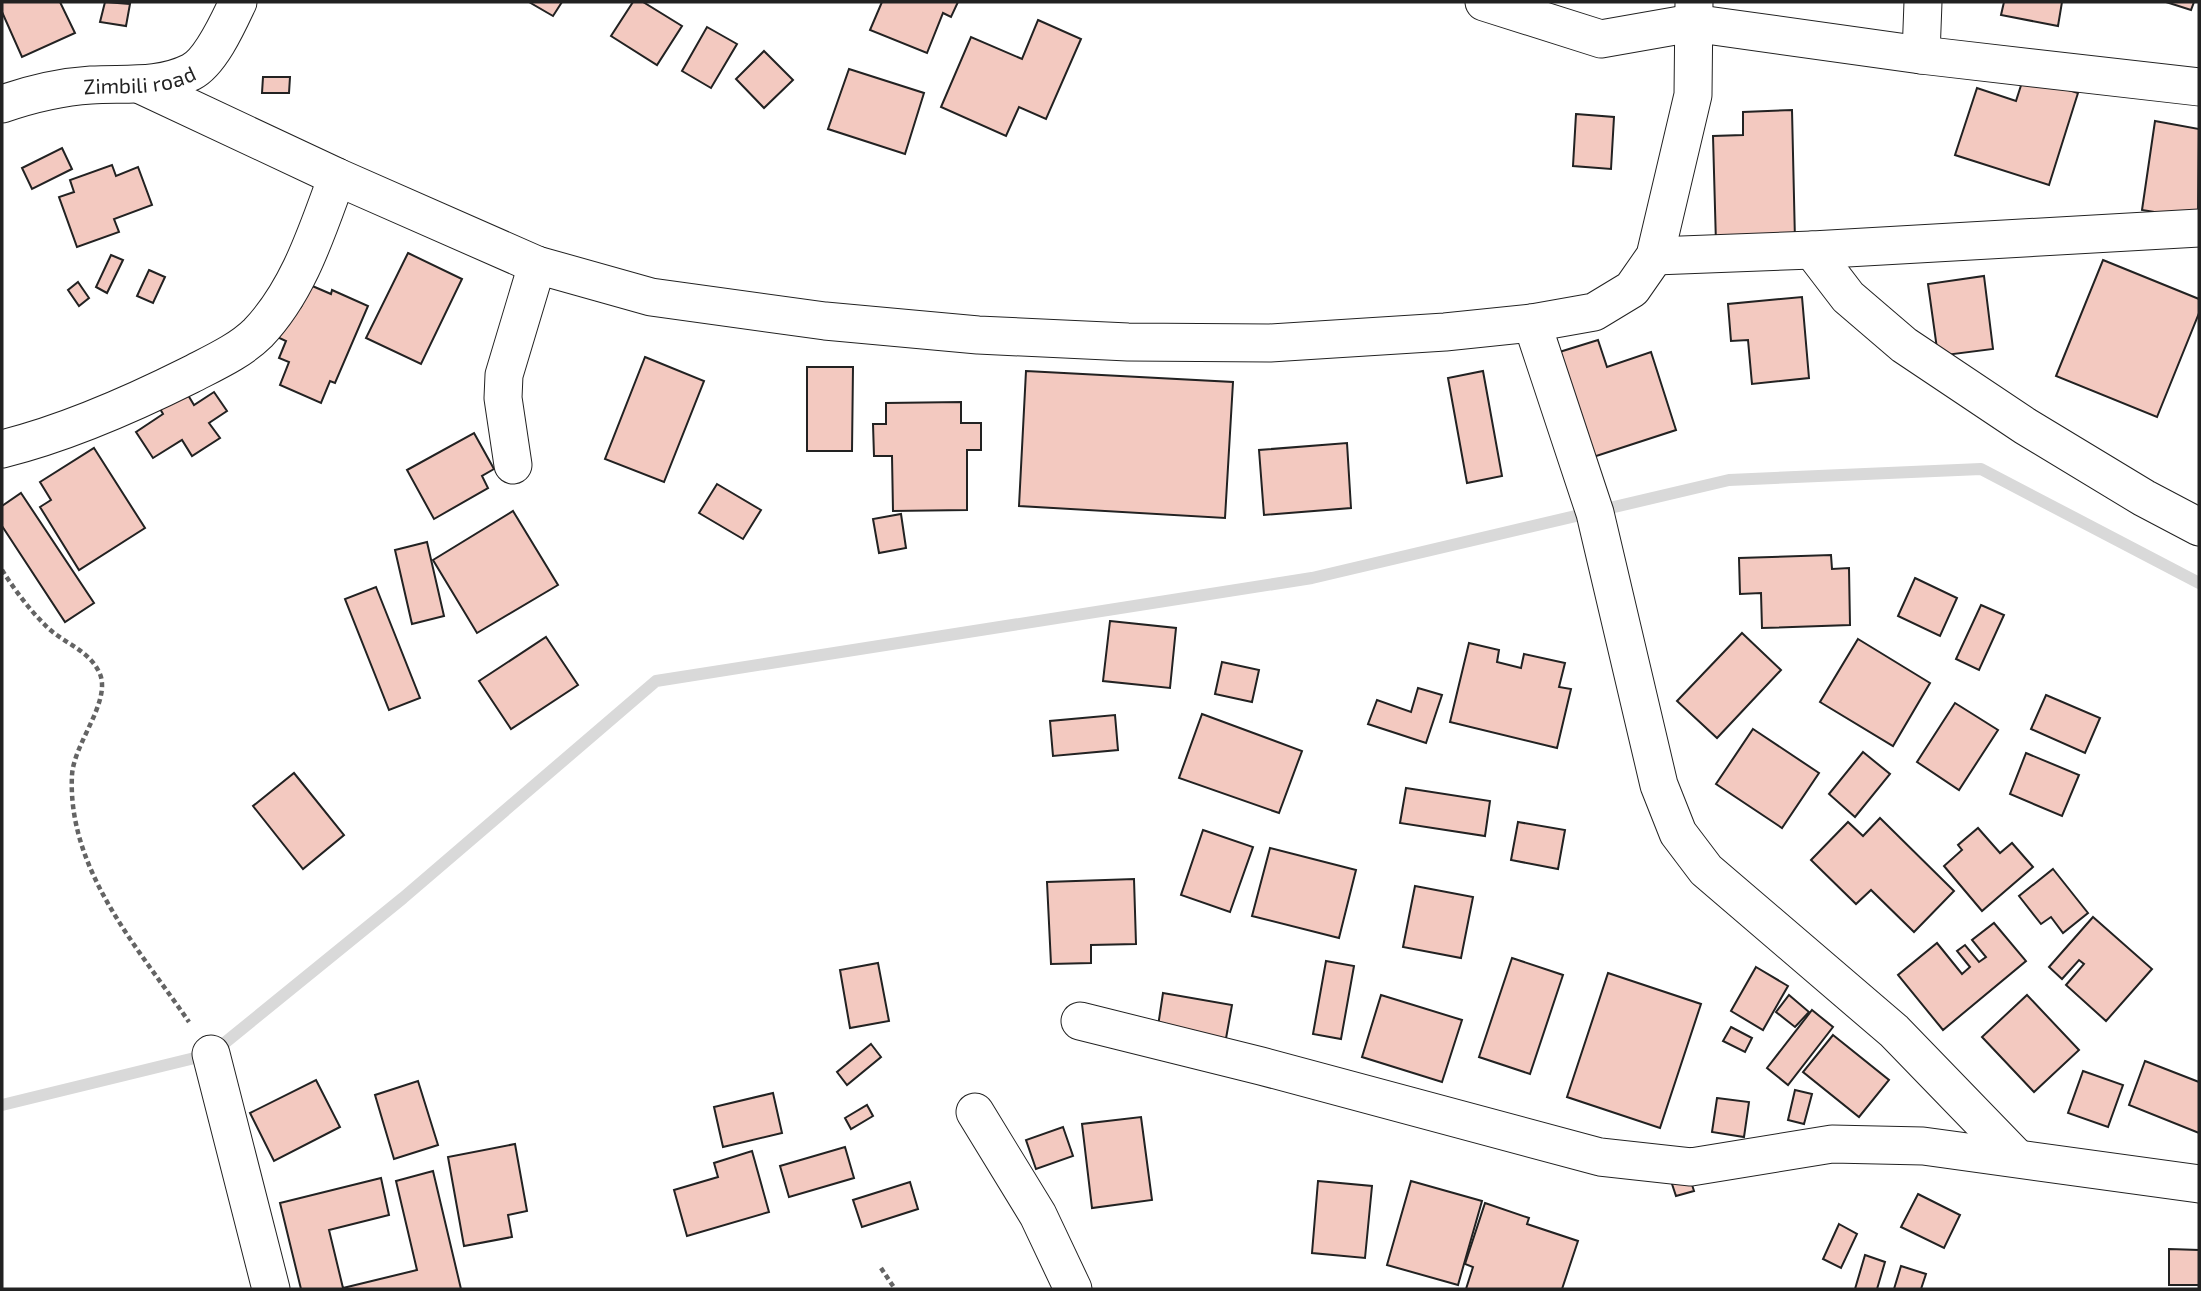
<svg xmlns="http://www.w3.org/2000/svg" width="2201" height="1291" viewBox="0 0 2201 1291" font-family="'Exo 2',sans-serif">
  <rect width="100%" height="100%" fill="#fff"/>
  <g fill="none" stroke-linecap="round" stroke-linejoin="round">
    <polyline stroke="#d9d9d9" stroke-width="12" points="2,1105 211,1054 403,898 656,681 1312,578 1729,480 1981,469 2199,583"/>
  </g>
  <g fill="#f3c9c0" stroke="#222" stroke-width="2">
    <polygon points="2,2 60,2 75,33 22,57 2,12"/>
    <polygon points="105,2 130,4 126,26 100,22"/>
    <polygon points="529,2 562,2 553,16"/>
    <polygon points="633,2 643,2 682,26 657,65 611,36"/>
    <polygon points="882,2 881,2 958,2 951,17 943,13 927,53 870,30"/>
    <polygon points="2004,2 2062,2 2058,26 2001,15"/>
    <polygon points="2166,2 2194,2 2191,10"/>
    <polygon points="1038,20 1081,39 1046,119 1019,107 1006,136 941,107 971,37 1022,59"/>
    <polygon points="707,27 737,44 711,88 682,71"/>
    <polygon points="764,51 793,80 764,108 736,79"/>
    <polygon points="849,69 924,93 905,154 828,129"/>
    <polygon points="2024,76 2078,93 2049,185 1955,155 1977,88 2016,101"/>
    <polygon points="263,77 290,77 289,93 262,93"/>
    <polygon points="1792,110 1795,241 1716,244 1713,136 1743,135 1743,112"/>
    <polygon points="1576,114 1614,117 1611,169 1573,166"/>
    <polygon points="2155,121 2199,129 2198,219 2142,210"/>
    <polygon points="62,148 72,169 32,189 22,168"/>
    <polygon points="112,165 116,176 138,167 152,205 114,219 119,232 77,247 59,197 74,192 70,180"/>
    <polygon points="408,253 462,279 421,364 366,338"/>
    <polygon points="111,255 123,260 107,293 96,287"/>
    <polygon points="2103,260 2199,299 2199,313 2157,417 2056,376"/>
    <polygon points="149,270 165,277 153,303 137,296"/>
    <polygon points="1984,276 1993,349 1938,356 1928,284"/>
    <polygon points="78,282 89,298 79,306 68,290"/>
    <polygon points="310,285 331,294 332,290 368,306 335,383 330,381 321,403 280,385 289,362 279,358 286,341 275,336 290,302 301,307"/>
    <polygon points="1802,297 1809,378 1752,384 1748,340 1731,341 1728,304"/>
    <polygon points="1598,340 1607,367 1651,352 1676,430 1587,459 1553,354"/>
    <polygon points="645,357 704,381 664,482 605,459"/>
    <polygon points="807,367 853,367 852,451 807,451"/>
    <polygon points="1026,371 1233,382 1225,518 1019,506"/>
    <polygon points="1483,371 1502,476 1467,483 1448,378"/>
    <polygon points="185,390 194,405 214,392 227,411 209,423 220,438 192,456 182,440 153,458 136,432 163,414 159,407"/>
    <polygon points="961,402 961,423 981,423 981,450 967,450 967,510 893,511 892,456 874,456 873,424 886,424 886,403"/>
    <polygon points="474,433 494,469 482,476 488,488 434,519 407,470"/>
    <polygon points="1347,443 1351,508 1264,515 1259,450"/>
    <polygon points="94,448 145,528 79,570 40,507 51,500 40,482"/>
    <polygon points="717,484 761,510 743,539 699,513"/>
    <polygon points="21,493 94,603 65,622 2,526 2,506"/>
    <polygon points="513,511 558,585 477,633 433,560"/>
    <polygon points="901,514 906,548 879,553 873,519"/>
    <polygon points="427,542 444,616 412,624 395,550"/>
    <polygon points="1831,555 1832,569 1849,568 1850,625 1762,628 1761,593 1740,594 1739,558"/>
    <polygon points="1915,578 1957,598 1940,636 1898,616"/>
    <polygon points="376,587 420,698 389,710 345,599"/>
    <polygon points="1981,605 2004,615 1979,670 1956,659"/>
    <polygon points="1110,621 1176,628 1170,688 1103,681"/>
    <polygon points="1742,633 1781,670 1717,738 1677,701"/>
    <polygon points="546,637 578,685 511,729 479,681"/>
    <polygon points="1858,639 1930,683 1893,746 1820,702"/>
    <polygon points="1469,643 1499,650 1497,662 1521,668 1524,654 1565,663 1559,687 1571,689 1557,748 1450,722"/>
    <polygon points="1222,662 1259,670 1252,702 1215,694"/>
    <polygon points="1418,688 1442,695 1426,743 1368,724 1377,700 1411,712"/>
    <polygon points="2046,695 2100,718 2085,753 2031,729"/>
    <polygon points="1955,703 1998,730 1959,790 1917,762"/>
    <polygon points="1202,714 1302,751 1279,813 1179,778"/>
    <polygon points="1115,715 1118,750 1053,756 1050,721"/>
    <polygon points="1753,729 1819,773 1782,828 1716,784"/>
    <polygon points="1863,752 1890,774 1855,817 1829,794"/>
    <polygon points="2026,753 2079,775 2062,816 2010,794"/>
    <polygon points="294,773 344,835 303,869 253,806"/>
    <polygon points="1406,788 1490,801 1485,836 1400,823"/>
    <polygon points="1880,818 1954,891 1914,932 1871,890 1856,904 1811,860 1848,822 1863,836"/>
    <polygon points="1518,822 1565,830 1558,869 1511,860"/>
    <polygon points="1978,828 2000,853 2012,843 2033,867 1982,911 1944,866 1962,850 1958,845"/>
    <polygon points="1203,830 1253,847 1230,912 1181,895"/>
    <polygon points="1270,848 1356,870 1339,938 1252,916"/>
    <polygon points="2053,869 2088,913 2063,933 2051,917 2041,924 2019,896"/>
    <polygon points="1134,879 1136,944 1091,945 1091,963 1051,964 1047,882"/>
    <polygon points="1415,886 1473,897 1461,958 1403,947"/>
    <polygon points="2093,917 2152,969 2106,1021 2066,985 2084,964 2079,960 2062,979 2049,967"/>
    <polygon points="1994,923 2026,961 1943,1030 1898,975 1937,943 1962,974 1970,967 1957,951 1965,945 1979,962 1986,957 1972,940"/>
    <polygon points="1512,958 1563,975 1530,1074 1479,1057"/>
    <polygon points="1326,961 1354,966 1341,1039 1313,1034"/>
    <polygon points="878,963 889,1021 850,1028 840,970"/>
    <polygon points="1756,967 1788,986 1763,1030 1731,1011"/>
    <polygon points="1608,973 1701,1004 1660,1128 1567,1097"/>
    <polygon points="1163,993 1232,1005 1225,1044 1157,1033"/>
    <polygon points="1381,995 1462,1020 1442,1082 1362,1057"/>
    <polygon points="1789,995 1809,1012 1795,1027 1776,1012"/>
    <polygon points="2027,995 2079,1050 2034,1092 1982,1037"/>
    <polygon points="1812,1010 1833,1027 1788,1085 1767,1068"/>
    <polygon points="1731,1027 1752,1038 1745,1052 1723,1041"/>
    <polygon points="1833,1035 1889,1080 1859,1117 1803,1072"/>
    <polygon points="871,1044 881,1057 847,1085 837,1072"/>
    <polygon points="2145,1061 2199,1082 2199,1133 2129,1105"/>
    <polygon points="2083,1071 2123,1085 2108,1127 2068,1113"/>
    <polygon points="316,1080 340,1127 274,1161 250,1113"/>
    <polygon points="418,1081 438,1145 394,1159 375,1095"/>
    <polygon points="1795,1090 1812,1094 1804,1124 1788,1120"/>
    <polygon points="773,1093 782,1133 723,1147 714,1107"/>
    <polygon points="1717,1098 1749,1102 1744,1137 1712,1132"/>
    <polygon points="867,1105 873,1116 851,1129 845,1118"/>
    <polygon points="1141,1117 1152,1200 1092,1208 1082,1124"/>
    <polygon points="1063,1127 1073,1156 1036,1169 1026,1140"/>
    <polygon points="515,1144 527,1211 508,1215 512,1237 464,1246 448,1157"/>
    <polygon points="845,1147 854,1178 789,1197 780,1166"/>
    <polygon points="752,1151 769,1212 687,1236 674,1190 718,1177 714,1163"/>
    <polygon points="433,1171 461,1289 301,1289 280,1203 381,1178 389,1215 329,1230 343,1288 417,1270 396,1181"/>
    <polygon points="1689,1175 1694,1191 1676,1196 1671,1181"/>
    <polygon points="1318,1181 1372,1186 1365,1258 1312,1253"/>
    <polygon points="1411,1181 1482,1201 1458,1285 1387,1265"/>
    <polygon points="910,1182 918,1209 862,1227 853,1200"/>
    <polygon points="1918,1194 1960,1215 1944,1248 1901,1227"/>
    <polygon points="1485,1203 1529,1218 1527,1224 1578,1241 1562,1289 1466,1289 1473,1267 1465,1264"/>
    <polygon points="1839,1224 1857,1234 1841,1268 1823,1259"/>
    <polygon points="2169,1249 2199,1250 2199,1285 2169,1285"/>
    <polygon points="1865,1255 1885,1262 1877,1289 1855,1289"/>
    <polygon points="1901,1266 1926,1274 1921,1289 1894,1289"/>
  </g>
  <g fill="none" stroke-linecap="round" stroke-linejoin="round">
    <g stroke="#222" stroke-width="39">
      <g id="minor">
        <polyline points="1484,2 1601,39 1692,23 1921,55 2199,87"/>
        <polyline points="1921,55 1923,2"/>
        <polyline points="143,86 337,177 537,265 651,297 825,321 978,335 1128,342 1270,343 1445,332 1532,323 1594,312 1632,289 1655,256 1693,95 1694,2"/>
        <path id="s1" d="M2,104c29,-10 58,-17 89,-19 34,-2 68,3 100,-13 20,-10 38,-51 47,-70"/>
        <polyline points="1812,250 1848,297 1904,345 2025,426 2144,498 2199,527"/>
        <polyline points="1655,256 1812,250 2199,228"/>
        <polyline points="1532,323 1595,513 1659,785 1678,833 1706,870 1894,1031 2017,1158"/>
        <path d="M2,449c65,-16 128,-44 188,-74 23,-12 50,-24 68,-42 41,-43 59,-102 79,-156"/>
        <polyline points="513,465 503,398 504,375 537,265"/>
        <polyline points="1080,1021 1261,1066 1600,1157 1691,1167 1832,1144 1923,1146 2199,1184"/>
        <polyline points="211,1054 271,1289"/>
        <polyline points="975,1112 1038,1215 1073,1289"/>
      </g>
    </g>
    <g stroke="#646464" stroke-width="4.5" stroke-dasharray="5 3.5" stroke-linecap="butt">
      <path d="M2,570c12,19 27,39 43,55 17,18 44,24 55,49 11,28 -26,69 -28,101 -5,95 67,174 117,247"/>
      <polyline points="881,1268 895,1289"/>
    </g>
    <use href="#minor" stroke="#fff" stroke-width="37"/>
  </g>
  <g text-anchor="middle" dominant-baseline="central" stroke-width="5" stroke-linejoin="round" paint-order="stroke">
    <g font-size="21" fill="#222" stroke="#fff">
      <text stroke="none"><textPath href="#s1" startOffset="140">Zimbili road</textPath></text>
    </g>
  </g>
  <rect width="2201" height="1291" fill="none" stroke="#222222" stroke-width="7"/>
</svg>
